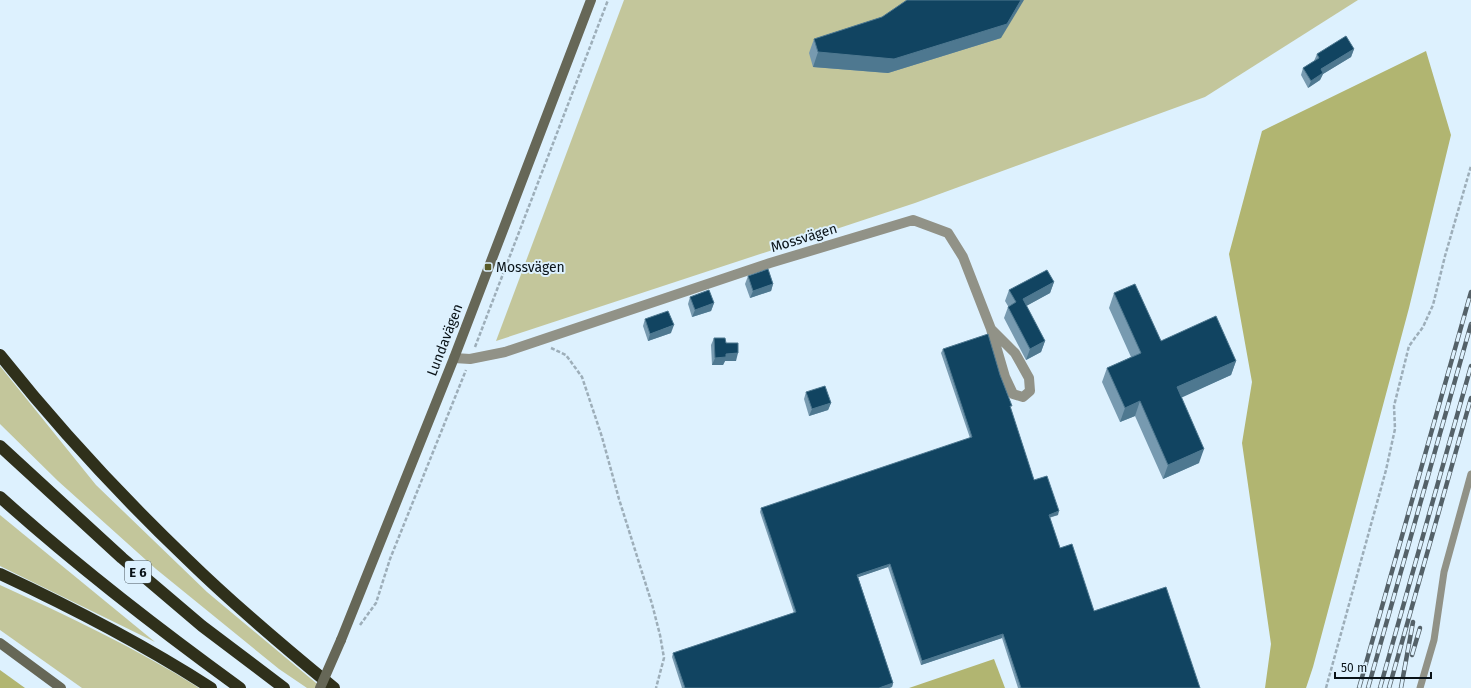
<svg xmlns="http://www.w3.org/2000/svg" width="1471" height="688" viewBox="0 0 1471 688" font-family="'Fira Sans',sans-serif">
  <rect width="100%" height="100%" fill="#ddf1fe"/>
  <g fill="#c3c69b">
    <polygon points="624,0 1358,0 1205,97 915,203 496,341"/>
    <polygon points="0,366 96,485 207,592 322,688 307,688 279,669 156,569 58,481 0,424"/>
    <polygon points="0,515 155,642 0,566"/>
    <path d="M0,585c68,31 136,63 199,103h-117l-82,-58z"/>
  </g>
  <g fill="#b1b571">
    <polygon points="1426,51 1451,135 1409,308 1313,667 1306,688 1265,688 1271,644 1242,443 1252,382 1229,254 1262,131"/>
    <polygon points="994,659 1005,688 909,688"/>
    <polygon points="0,670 25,688 0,688"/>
  </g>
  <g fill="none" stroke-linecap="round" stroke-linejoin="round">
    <g stroke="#9daeb9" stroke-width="2.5" stroke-dasharray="4 2" stroke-linecap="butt">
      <polyline points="475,347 608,0"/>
      <polyline points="551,348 566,355 582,377 602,437 619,499 652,604 660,635 664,658 656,688"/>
      <polyline points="360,625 376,603 390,559 466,370"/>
      <polyline points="1326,688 1386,470 1395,429 1394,406 1409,346 1423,327 1433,305 1445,256 1471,166"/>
    </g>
    <polyline stroke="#919287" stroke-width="7" points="1420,688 1434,640 1444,572 1471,474"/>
    <polyline stroke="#919287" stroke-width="10" points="454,358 470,359 505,352 770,263 913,220 948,233 963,257 991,329 1005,377 1013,394 1023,397 1030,391 1029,378 1015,353 991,329"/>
    <g stroke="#666757" stroke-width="10">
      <polyline points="341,640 454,358 591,0"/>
      <polyline points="0,643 61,688"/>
    </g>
    <g stroke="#2f301b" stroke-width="12">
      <path d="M0,355c58,73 121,141 188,205 46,45 96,87 146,128"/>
      <polyline points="0,446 122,558 202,626 284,688"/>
      <path d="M0,497c76,68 157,131 240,191"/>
      <path d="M0,574c73,34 144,71 211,114"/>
    </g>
    <g stroke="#546168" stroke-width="4.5">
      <g id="rail">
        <polyline points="1412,655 1420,628"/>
        <polyline points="1359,688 1471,292"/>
        <polyline points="1368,688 1471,324"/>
        <polyline points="1380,688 1471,366"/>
        <polyline points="1389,688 1471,398"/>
        <polyline points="1401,688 1413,622"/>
      </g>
    </g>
    <use href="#rail" stroke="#ddf1fe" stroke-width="3" stroke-dasharray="9" stroke-linecap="butt"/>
    <polyline stroke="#666757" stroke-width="10" points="320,688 341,640"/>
  </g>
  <g fill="#779ab0">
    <polygon points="882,17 1001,38 888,73 813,67 809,53 814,39"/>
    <polygon points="1354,49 1351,57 1323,74 1320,80 1308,88 1301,75 1303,68 1314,61 1317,54"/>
    <polygon points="748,276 773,284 771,291 750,298 745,284"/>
    <polygon points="1054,282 1050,293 1026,306 1045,341 1041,352 1026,360 1004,318 1008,307 1008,306 1005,301 1009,290"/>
    <polygon points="1114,293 1161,341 1236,361 1231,375 1181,397 1199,463 1163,479 1135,416 1120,422 1102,382 1107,368 1131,357 1109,308"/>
    <polygon points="690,297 714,303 711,311 692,317 688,304"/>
    <polygon points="645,319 671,333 648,341 643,326"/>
    <polygon points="714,338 726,343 736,361 725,361 723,365 712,365 711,345"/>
    <polygon points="943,349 1011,409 1034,480 1058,515 1049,518 1060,548 1094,611 1200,688 1018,688 1002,638 921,665 888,567 858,577 893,683 892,687 889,688 682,688 672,657 673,653 794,613 760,512 761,508 970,438 941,353"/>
    <polygon points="806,392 831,403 828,410 809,416 804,399"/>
  </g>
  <g fill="#4e7890">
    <polygon points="1021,0 1024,0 1001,38 888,73 813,67 818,52"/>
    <polygon points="1354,49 1351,57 1323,74 1320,80 1308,88 1311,81 1321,69"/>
    <polygon points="1054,282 1050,293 1019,310 1023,299"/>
    <polygon points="773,284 771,291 750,298 753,291"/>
    <polygon points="714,303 711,311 692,317 695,310"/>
    <polygon points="674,325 671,333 648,341 650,334"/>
    <polygon points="1045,341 1041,352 1026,360 1030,349"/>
    <polygon points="738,353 736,361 725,361 723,365 712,365 715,358 726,354"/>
    <polygon points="1236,361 1231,375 1172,402 1177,387"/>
    <polygon points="1140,401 1135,416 1120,422 1125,408"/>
    <polygon points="831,403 828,410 809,416 812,409"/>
    <polygon points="1204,449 1199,463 1163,479 1168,465"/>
    <polygon points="1059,511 1058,515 1047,518 1049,515"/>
    <polygon points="890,564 888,567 856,578 857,575"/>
    <polygon points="1003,634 1002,638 921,665 922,661"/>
    <polygon points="893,683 892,687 889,688 879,688"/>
  </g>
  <g fill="#114461" stroke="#4e7890">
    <polygon points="907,0 1021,0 1007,24 894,59 818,52 814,39 882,17"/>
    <polygon points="1346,36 1354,49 1321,69 1323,73 1311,81 1303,68 1319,58 1317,54"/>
    <polygon points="768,269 773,284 753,291 748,276"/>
    <polygon points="1047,270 1054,282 1023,299 1045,341 1030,349 1008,307 1016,302 1009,290"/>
    <polygon points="1135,284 1161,341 1216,316 1236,361 1177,387 1204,449 1168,465 1140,401 1125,408 1107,368 1141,353 1114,293"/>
    <polygon points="709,290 714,303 695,310 690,297"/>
    <polygon points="668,311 674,325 650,334 645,319"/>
    <polygon points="988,334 1000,375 1012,406 1010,406 1034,480 1047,476 1059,511 1049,515 1060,548 1072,544 1094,611 1166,587 1200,688 1021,688 1003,634 922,661 890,564 857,575 893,683 879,688 685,688 673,653 796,612 761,508 972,437 943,349"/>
    <polygon points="714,338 725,338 726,343 738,343 738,353 726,354 726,357 715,358"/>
    <polygon points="825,386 831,403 812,409 806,392"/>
  </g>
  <rect fill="#585a27" stroke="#ddf1fe" stroke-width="1.5" x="484" y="263" width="8" height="8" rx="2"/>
  <g text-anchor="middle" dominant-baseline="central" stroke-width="4" stroke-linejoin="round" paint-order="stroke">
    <rect fill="#ddf1fe" stroke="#49555c" stroke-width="1" x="125" y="561" width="26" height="22" rx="3"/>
    <g font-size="13" font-weight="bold" fill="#091217">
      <text x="138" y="572">E 6</text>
    </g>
    <g font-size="14" fill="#091217" stroke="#ddf1fe">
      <text transform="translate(804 238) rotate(-17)">Mossvägen</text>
      <text transform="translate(445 340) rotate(-69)">Lundavägen</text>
    </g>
    <g font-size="14" fill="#091217" stroke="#ddf1fe" text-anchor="start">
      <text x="496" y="267">Mossvägen</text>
    </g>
  </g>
  <path d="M1335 672v6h96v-6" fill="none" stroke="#091217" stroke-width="2"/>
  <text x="1341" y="672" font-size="12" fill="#091217" stroke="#ddf1fe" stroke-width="3" paint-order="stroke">50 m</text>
</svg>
